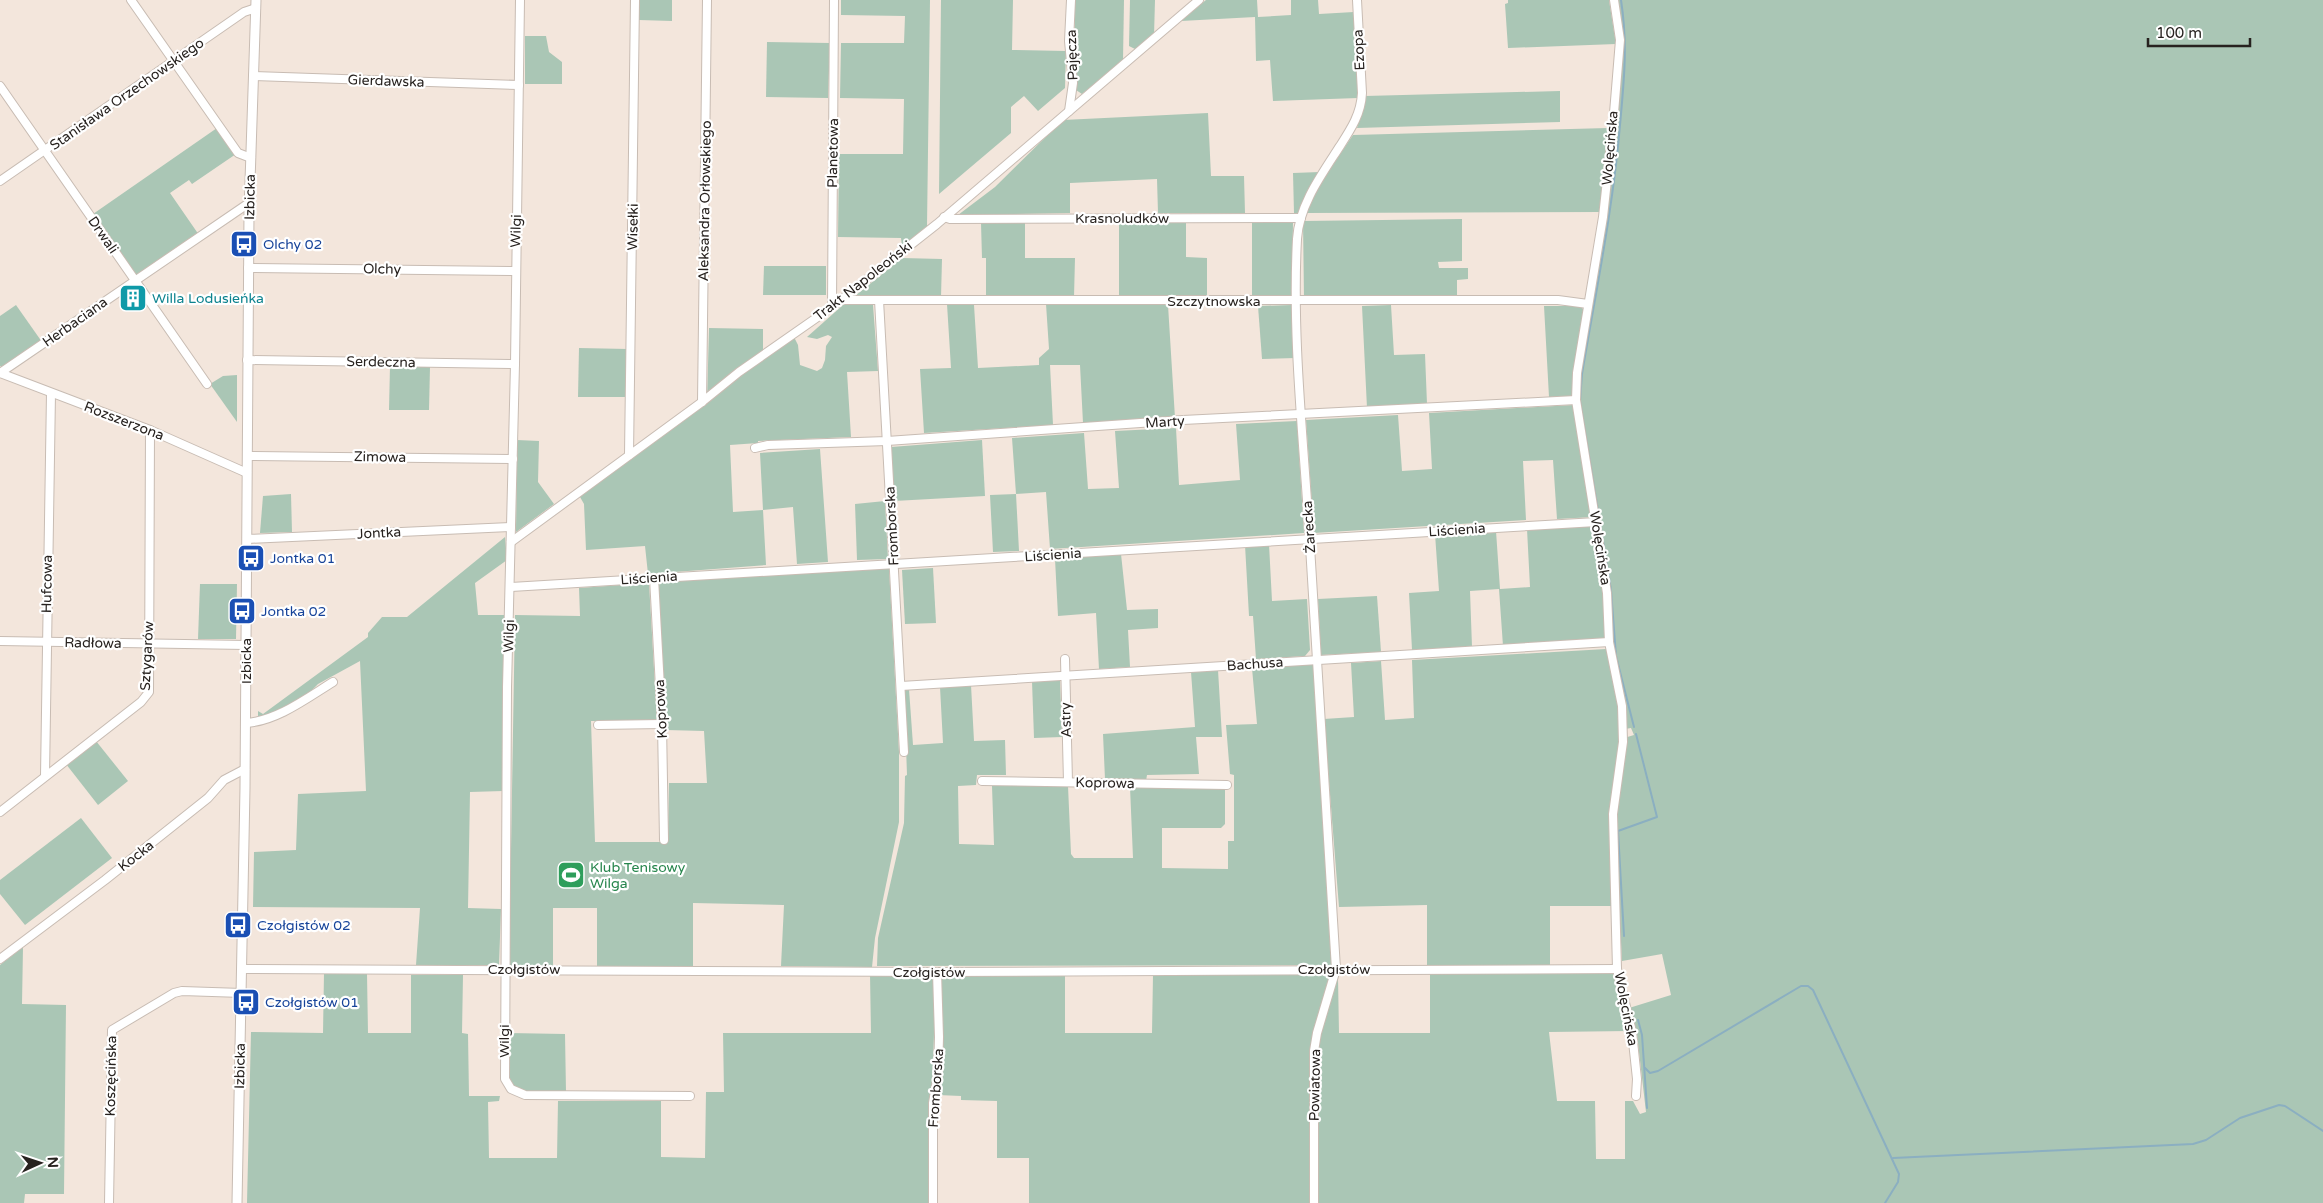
<svg xmlns="http://www.w3.org/2000/svg" width="2323" height="1203" viewBox="0 0 2323 1203" font-family="'Varela Round',sans-serif">
  <rect width="100%" height="100%" fill="#f3e6dc"/>
  <g fill="#aac6b5">
    <polygon points="639,0 672,0 672,21 639,20"/>
    <polygon points="841,0 930,0 927,226 902,247 901,238 838,237 839,154 903,154 904,99 840,98 841,43 904,43 905,16 841,15"/>
    <polygon points="941,0 1013,0 1012,50 1066,51 1065,88 1038,111 1024,96 1011,107 1011,133 939,194"/>
    <polygon points="1075,0 1124,0 1123,60 1082,94 1076,90 1074,74"/>
    <polygon points="1130,0 1155,0 1154,36 1135,49 1129,46"/>
    <polygon points="1206,0 1257,0 1258,17 1291,15 1291,0 1318,0 1319,14 1354,12 1358,98 1273,101 1270,60 1256,61 1255,17 1181,21"/>
    <polygon points="1508,0 1609,0 1616,44 1508,48 1505,4 1508,3"/>
    <polygon points="1616,0 2323,0 2323,1203 1317,1203 1316,1050 1338,977 1339,1033 1430,1033 1430,974 1614,974 1629,1031 1549,1032 1557,1101 1595,1101 1596,1159 1625,1159 1625,1101 1633,1101 1640,1114 1646,1112 1637,1035 1629,1008 1671,995 1662,954 1622,961 1615,830 1624,738 1634,735 1631,728 1625,729 1577,394 1618,90"/>
    <polygon points="525,36 546,36 549,52 562,62 562,84 525,84"/>
    <polygon points="767,42 830,43 828,98 766,97"/>
    <polygon points="1560,91 1560,122 1357,128 1365,96"/>
    <polygon points="1208,113 1211,176 1244,176 1245,213 1158,213 1157,179 1070,183 1070,213 958,215 995,187 1063,120"/>
    <polygon points="217,128 236,154 192,184 189,180 170,193 199,235 137,277 93,214"/>
    <polygon points="1608,128 1600,212 1304,213 1326,172 1328,172 1353,135"/>
    <polygon points="1320,172 1299,213 1294,213 1293,173"/>
    <polygon points="1462,219 1462,261 1438,262 1439,268 1468,268 1468,279 1457,280 1457,298 1304,298 1303,221"/>
    <polygon points="1119,221 1186,221 1186,257 1207,258 1207,296 1119,297"/>
    <polygon points="1252,221 1293,221 1292,297 1252,297"/>
    <polygon points="1025,222 1025,258 1075,258 1074,297 986,297 986,258 982,258 981,223"/>
    <polygon points="902,258 942,259 941,297 855,296"/>
    <polygon points="764,266 826,266 826,295 763,295"/>
    <polygon points="947,304 974,305 978,368 1039,365 1039,358 1049,349 1046,304 1168,305 1175,418 1083,423 1080,365 1050,365 1053,425 924,433 920,369 951,368"/>
    <polygon points="16,305 42,342 4,368 0,366 0,316"/>
    <polygon points="843,305 873,305 878,371 847,372 851,437 758,441 758,443 730,445 733,512 763,510 760,453 820,449 828,562 797,564 793,507 763,510 766,565 648,574 645,546 586,550 584,504 580,497 630,458 707,402 709,328 763,329 763,350 739,368 743,374 794,337 798,345 800,365 817,371 822,368 825,360 826,346 832,337 828,335 817,339 807,337"/>
    <polygon points="1292,305 1295,358 1262,359 1258,306"/>
    <polygon points="1391,305 1394,355 1425,354 1427,404 1367,408 1362,306"/>
    <polygon points="1544,306 1580,306 1584,310 1577,351 1573,396 1549,397"/>
    <polygon points="579,348 628,349 627,397 578,397"/>
    <polygon points="390,366 430,367 429,410 389,410"/>
    <polygon points="237,375 237,422 210,384 223,376"/>
    <polygon points="1573,405 1593,517 1557,519 1553,460 1523,461 1526,520 1314,533 1306,420 1398,415 1402,471 1432,469 1429,413"/>
    <polygon points="1297,421 1304,533 1050,549 1046,492 1016,494 1019,551 993,552 990,495 1016,494 1012,438 1084,433 1088,489 1119,488 1115,431 1176,428 1179,485 1240,480 1236,424"/>
    <polygon points="517,440 539,441 538,482 554,504 516,532"/>
    <polygon points="982,440 985,496 894,501 891,447"/>
    <polygon points="291,494 292,532 260,533 263,496"/>
    <polygon points="885,501 888,559 857,560 855,504"/>
    <polygon points="1595,526 1602,582 1606,640 1503,646 1499,589 1470,591 1472,647 1412,650 1409,593 1439,591 1435,534 1496,531 1500,589 1530,587 1527,529"/>
    <polygon points="505,537 507,560 475,583 478,615 505,615 503,791 470,792 468,908 501,909 499,965 416,965 420,908 253,907 254,852 296,850 298,794 366,791 360,661 318,684 309,693 283,708 258,719 258,711 263,714 368,637 368,633 382,617 407,617"/>
    <polygon points="1269,544 1272,601 1307,599 1310,650 1305,656 1256,659 1253,616 1249,616 1245,545"/>
    <polygon points="1121,554 1127,610 1158,609 1158,628 1128,630 1130,667 1099,669 1096,613 1058,616 1055,559"/>
    <polygon points="889,568 899,752 899,822 875,938 872,967 781,966 784,905 693,903 693,966 597,967 597,908 553,908 553,967 509,966 515,615 580,616 579,588 649,583 657,721 591,721 595,842 668,842 669,783 707,783 704,731 666,730 658,582"/>
    <polygon points="933,568 936,623 905,624 902,570"/>
    <polygon points="200,584 237,584 236,639 198,639"/>
    <polygon points="1377,596 1381,652 1321,655 1318,599"/>
    <polygon points="1606,649 1620,704 1620,740 1609,835 1612,906 1550,906 1550,965 1427,965 1427,905 1339,907 1324,719 1354,717 1351,663 1381,661 1385,720 1414,718 1412,660"/>
    <polygon points="1313,664 1333,965 877,966 878,938 904,823 905,776 907,775 904,689 909,689 913,745 943,743 940,687 971,685 974,741 1005,740 1006,775 977,775 976,785 958,786 959,844 994,845 992,786 1068,786 1071,854 1074,858 1133,858 1130,787 1225,788 1225,824 1221,828 1162,828 1162,868 1228,869 1228,841 1234,841 1234,775 1230,774 1226,725 1257,724 1252,668"/>
    <polygon points="1218,670 1222,737 1196,737 1199,774 1147,775 1146,781 1105,779 1103,734 1195,727 1191,672"/>
    <polygon points="1060,679 1062,737 1034,738 1032,681"/>
    <polygon points="96,741 128,781 98,805 66,764"/>
    <polygon points="81,818 112,858 25,925 0,894 0,880"/>
    <polygon points="23,947 22,1004 66,1005 64,1194 25,1194 24,1203 0,1203 0,965"/>
    <path d="M324,973l43,1 1,59h43v-58h52l-1,58 6,1 1,62h31l-1,5 -11,1 1,56h68l1,-57h103v56l44,1 1,-66h18l-1,-59h148l-1,-59 65,1c0,76 -6,152 -6,228h-682l4,-171 72,1z"/>
    <polygon points="1331,974 1310,1063 1310,1203 1029,1203 1029,1158 997,1158 997,1101 961,1100 961,1096 938,1095 939,975 1065,975 1065,1033 1152,1033 1153,975"/>
    <path d="M508,1033l57,1 1,58h-47c-17,-11 -11,-42 -11,-59z"/>
  </g>
  <g fill="none" stroke-linecap="round" stroke-linejoin="round">
    <g stroke="#8bafc1" stroke-width="2">
      <path d="M1621,0c7,45 3,81 -1,125 -7,84 -24,166 -38,249l-2,27 31,189 5,66 18,71"/>
      <polyline points="1624,936 1618,831 1657,817 1636,734"/>
      <polyline points="1638,1020 1642,1035 1647,1108"/>
      <polyline points="1645,1068 1650,1073 1658,1071 1801,986 1808,986 1813,990 1899,1174 1898,1182 1885,1203"/>
      <polyline points="1893,1158 2193,1144 2206,1140 2240,1118 2279,1105 2285,1106 2323,1131"/>
    </g>
    <g stroke="#c8bcb3" stroke-width="10">
      <g id="minor">
        <polyline points="131,0 238,153 251,158"/>
        <polyline points="520,0 515,364 507,687 505,1079 511,1089 525,1095 690,1096"/>
        <polyline points="1614,0 1620,40 1613,125 1603,217 1577,373 1576,400 1607,593 1609,642 1622,706 1623,742 1613,814 1617,969 1632,1032 1637,1079 1636,1096"/>
        <polyline points="253,76 519,85"/>
        <polyline points="0,86 207,384"/>
        <polyline points="1069,111 1073,83 1069,41 1071,0"/>
        <polyline points="0,181 244,12 256,8"/>
        <polyline points="944,217 950,219 1301,218"/>
        <polyline points="248,268 515,271"/>
        <polyline points="839,300 1558,300 1588,304"/>
        <polyline points="879,300 904,752"/>
        <polyline points="832,307 834,0"/>
        <polyline points="247,360 515,364"/>
        <polyline points="0,373 249,203"/>
        <polyline points="0,373 150,430 247,473"/>
        <polyline points="702,402 707,0"/>
        <polyline points="755,448 768,445 887,441 1183,420 1576,400"/>
        <polyline points="629,455 635,0"/>
        <polyline points="247,456 513,459"/>
        <polyline points="247,539 511,527"/>
        <polyline points="511,542 702,402 739,372 832,307 937,224 1199,0"/>
        <polyline points="654,578 662,724 664,840"/>
        <polyline points="511,587 1596,522"/>
        <polyline points="0,641 246,645"/>
        <polyline points="1065,659 1068,782"/>
        <polyline points="901,686 1609,642"/>
        <path d="M246,723c31,-2 61,-25 87,-41"/>
        <polyline points="598,725 662,724"/>
        <polyline points="45,776 51,393"/>
        <polyline points="982,781 1227,785"/>
        <polyline points="0,812 141,702 149,692 150,430"/>
        <polyline points="0,959 105,880 208,798 224,780 245,769"/>
        <polyline points="242,969 937,972 1617,969"/>
        <polyline points="109,1203 112,1030 174,993 182,991 242,993"/>
        <polyline points="933,1203 933,1103 938,1075 939,1037 937,972"/>
        <path d="M1314,1203v-152l3,-18 19,-64c-9,-146 -17,-292 -27,-439 -6,-96 -17,-194 -12,-291 2,-34 25,-65 43,-93 11,-17 21,-32 22,-53l-5,-93"/>
      </g>
    </g>
    <g stroke="#c8bcb3" stroke-width="11">
      <polyline id="tertiary" points="237,1203 245,788 249,212 256,0"/>
    </g>
    <use href="#minor" stroke="#fff" stroke-width="8"/>
    <use href="#tertiary" stroke="#fff" stroke-width="9"/>
  </g>
  <defs>
    <g id="bus-square" transform="scale(1.4375)"><rect x="-9" y="-9" width="18" height="18" rx="4" fill="#1a4fb4" stroke="#fff"/><path d="M-5-6H5V4H4V6H2V4H-2V6H-4V4H-5ZM-3.5-4V0h7V-4ZM-3.5 1.2v1.5H-2V1.2ZM2 1.2v1.5H3.5V1.2Z" fill="#fff"/></g>
    <g id="building-square" transform="scale(1.4375)"><rect x="-9" y="-9" width="18" height="18" rx="4" fill="#0f9aa8" stroke="#fff"/><path d="M-4-6H4V6H1V3H-1V6H-4ZM-2.5-4.3h1.7v1.8h-1.7ZM.8-4.3h1.7v1.8H.8ZM-2.5-1h1.7V.8h-1.7ZM.8-1h1.7V.8H.8Z" fill="#fff"/></g>
    <g id="stadium-square" transform="scale(1.4375)"><rect x="-9" y="-9" width="18" height="18" rx="4" fill="#2e9e5b" stroke="#fff"/><path d="M0-5a6.5 5 0 1 0 0 10a6.5 5 0 1 0 0-10ZM-3.5-1.8h7v3.6h-7Z" fill="#fff"/></g>
  </defs>
  <g fill-rule="evenodd">
    <use href="#bus-square" x="244" y="244"/>
    <use href="#building-square" x="133" y="298"/>
    <use href="#bus-square" x="251" y="558"/>
    <use href="#bus-square" x="242" y="611"/>
    <use href="#stadium-square" x="571" y="875"/>
    <use href="#bus-square" x="238" y="925"/>
    <use href="#bus-square" x="246" y="1002"/>
  </g>
  <g text-anchor="middle" dominant-baseline="central" stroke-width="4.5" stroke-linejoin="round" paint-order="stroke">
    <g font-size="14" fill="#27221f" stroke="#fff">
      <text transform="translate(1359 50) rotate(-93)">Ezopa</text>
      <text transform="translate(1072 55) rotate(-92)">Pajęcza</text>
      <text transform="translate(386 81) rotate(2)">Gierdawska</text>
      <text transform="translate(127 94) rotate(-35)">Stanisława Orzechowskiego</text>
      <text transform="translate(1610 148) rotate(-85)">Wolęcińska</text>
      <text transform="translate(833 153) rotate(-89)">Planetowa</text>
      <text transform="translate(250 197) rotate(-89)">Izbicka</text>
      <text transform="translate(705 201) rotate(-89)">Aleksandra Orłowskiego</text>
      <text x="1122" y="218">Krasnoludków</text>
      <text transform="translate(633 227) rotate(-89)">Wisełki</text>
      <text transform="translate(516 231) rotate(-88)">Wilgi</text>
      <text transform="translate(103 235) rotate(55)">Drwali</text>
      <text transform="translate(382 269) rotate(1)">Olchy</text>
      <text transform="translate(863 281) rotate(-38)">Trakt Napoleoński</text>
      <text x="1214" y="301">Szczytnowska</text>
      <text transform="translate(75 322) rotate(-35)">Herbaciana</text>
      <text transform="translate(381 362) rotate(1)">Serdeczna</text>
      <text transform="translate(124 421) rotate(21)">Rozszerzona</text>
      <text transform="translate(1165 422) rotate(-4)">Marty</text>
      <text transform="translate(380 457) rotate(1)">Zimowa</text>
      <text transform="translate(892 526) rotate(-93)">Fromborska</text>
      <text transform="translate(1309 527) rotate(-94)">Żarecka</text>
      <text transform="translate(1457 530) rotate(-4)">Liścienia</text>
      <text transform="translate(379 533) rotate(-3)">Jontka</text>
      <text transform="translate(1600 548) rotate(81)">Wolęcińska</text>
      <text transform="translate(1053 555) rotate(-4)">Liścienia</text>
      <text transform="translate(649 578) rotate(-4)">Liścienia</text>
      <text transform="translate(47 584) rotate(-89)">Hufcowa</text>
      <text transform="translate(509 636) rotate(-88)">Wilgi</text>
      <text transform="translate(93 643) rotate(1)">Radłowa</text>
      <text transform="translate(147 656) rotate(-87)">Sztygarów</text>
      <text transform="translate(246 661) rotate(-90)">Izbicka</text>
      <text transform="translate(1255 664) rotate(-4)">Bachusa</text>
      <text transform="translate(661 709) rotate(-93)">Koprowa</text>
      <text transform="translate(1066 720) rotate(-92)">Astry</text>
      <text transform="translate(1105 783) rotate(1)">Koprowa</text>
      <text transform="translate(136 856) rotate(-38)">Kocka</text>
      <text x="524" y="969">Czołgistów</text>
      <text x="1334" y="969">Czołgistów</text>
      <text x="929" y="972">Czołgistów</text>
      <text transform="translate(1626 1009) rotate(79)">Wolęcińska</text>
      <text transform="translate(504 1041) rotate(-90)">Wilgi</text>
      <text transform="translate(240 1066) rotate(-89)">Izbicka</text>
      <text transform="translate(111 1076) rotate(-89)">Koszęcińska</text>
      <text transform="translate(1315 1085) rotate(-89)">Powiatowa</text>
      <text transform="translate(936 1088) rotate(-86)">Fromborska</text>
    </g>
    <g font-size="14" fill="#164399" stroke="#fff" text-anchor="start">
      <text x="263" y="244">Olchy 02</text>
      <text x="270" y="558">Jontka 01</text>
      <text x="261" y="611">Jontka 02</text>
      <text x="257" y="925">Czołgistów 02</text>
      <text x="265" y="1002">Czołgistów 01</text>
    </g>
    <g font-size="14" fill="#0d838f" stroke="#fff" text-anchor="start">
      <text x="152" y="298">Willa Lodusieńka</text>
    </g>
    <g font-size="14" fill="#27864d" stroke="#fff" text-anchor="start">
      <text x="590" y="867">Klub Tenisowy<tspan x="590" dy="16">Wilga</tspan></text>
    </g>
  </g>
  <g transform="translate(40 1163) rotate(87)" stroke="#ffffff" stroke-width="4" paint-order="stroke">
  <path d="M0-4L9 19L0 12L-9 19Z" fill="#27221f"/>
  <text y="-8" font-size="14" font-weight="bold" text-anchor="middle" fill="#27221f">N</text>
  </g>
  <path d="M2148 38v8h102v-8" fill="none" stroke="#27221f" stroke-width="2.5"/>
  <text x="2156" y="38" font-size="15" fill="#27221f" stroke="#ffffff" stroke-width="4" paint-order="stroke">100 m</text>
</svg>
